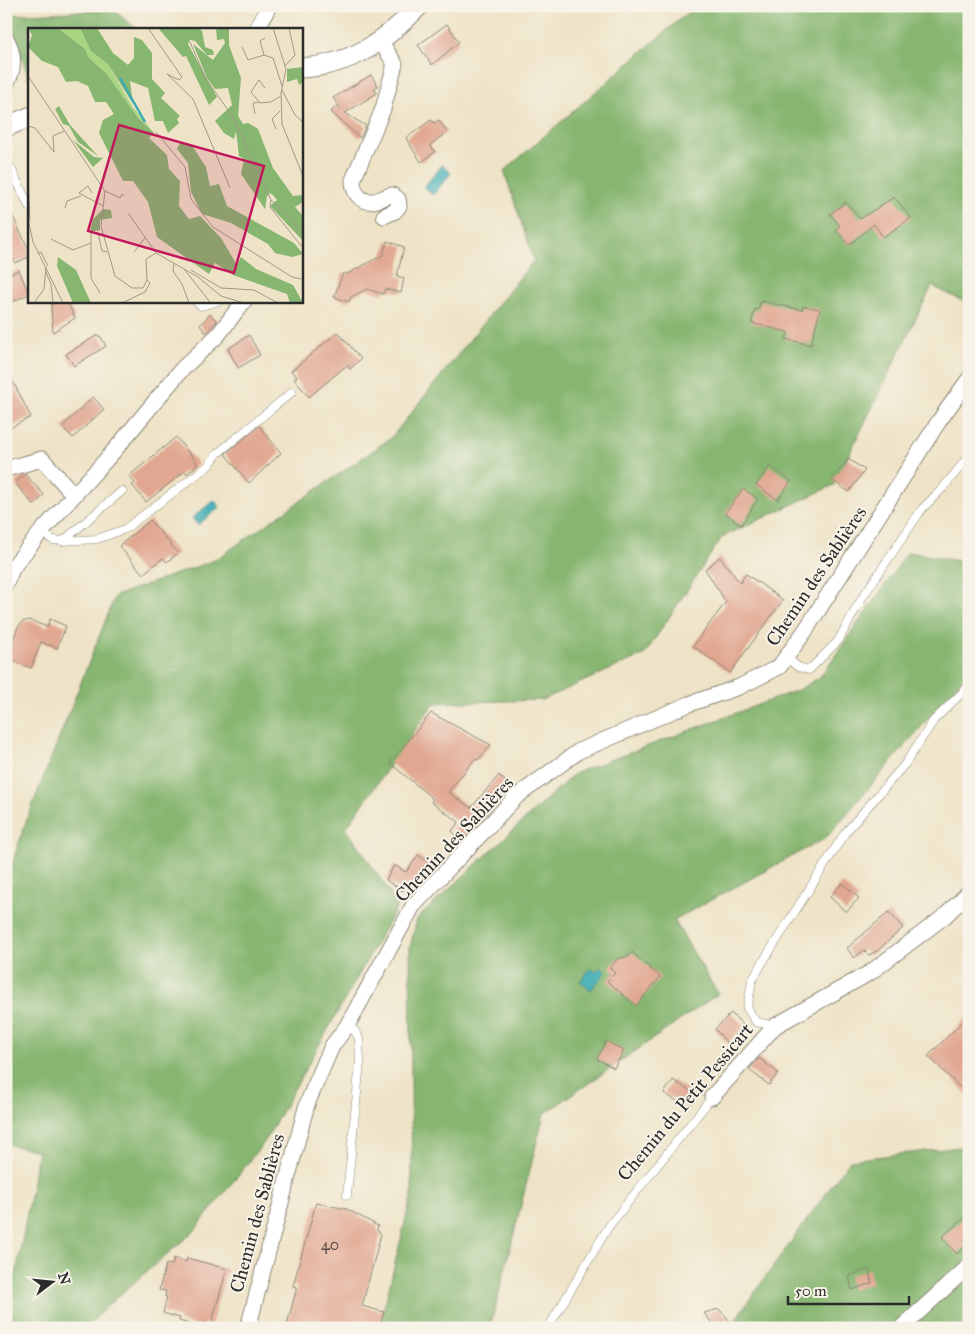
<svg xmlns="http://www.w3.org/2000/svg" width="975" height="1334" viewBox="0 0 975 1334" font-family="'IM FELL Great Primer',serif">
  <rect width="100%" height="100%" fill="#f7f3e8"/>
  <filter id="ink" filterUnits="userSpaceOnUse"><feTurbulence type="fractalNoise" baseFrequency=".02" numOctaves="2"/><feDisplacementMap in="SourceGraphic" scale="10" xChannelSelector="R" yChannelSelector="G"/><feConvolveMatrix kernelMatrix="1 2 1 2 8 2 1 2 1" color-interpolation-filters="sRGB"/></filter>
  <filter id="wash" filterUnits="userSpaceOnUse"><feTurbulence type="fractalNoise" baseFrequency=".0096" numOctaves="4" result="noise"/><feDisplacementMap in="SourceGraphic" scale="20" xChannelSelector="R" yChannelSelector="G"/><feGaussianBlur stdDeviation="1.12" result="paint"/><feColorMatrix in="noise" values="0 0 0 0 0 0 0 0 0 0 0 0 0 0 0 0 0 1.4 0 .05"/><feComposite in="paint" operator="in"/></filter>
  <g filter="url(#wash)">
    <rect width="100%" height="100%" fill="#eee3c6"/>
    <g fill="#86b670" stroke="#58704e">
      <polygon points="695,6 969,6 969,304 932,286 834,485 722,537 645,654 542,700 434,703 346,828 398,905 265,1141 195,1230 107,1306 86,1328 6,1328 6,1291 16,1275 38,1151 6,1144 6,884 24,827 115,596 215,560 391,438 534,260 504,171"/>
      <polygon points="113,10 137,29 29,29 29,80 16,38 6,26 6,15"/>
      <polygon points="908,552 969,563 969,671 826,838 674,920 718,994 544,1114 490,1328 379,1328 412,1194 410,947 417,919 575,773 798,690 820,677"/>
      <polygon points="969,1146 969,1328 729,1328 850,1160"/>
    </g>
    <g fill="#3bacb4" stroke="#336c70">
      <polygon points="442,165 451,173 433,195 424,187"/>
      <polygon points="214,500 220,507 198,525 192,518"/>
      <polygon points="600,967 606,972 591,990 580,981 591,968 595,972"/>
    </g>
    <g id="blocks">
      <g fill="#e1a791">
        <polygon points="447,24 459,42 432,65 418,45"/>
        <polygon points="371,75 378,86 374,89 377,93 345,113 366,126 360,138 331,112 336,106 341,109 333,98"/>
        <polygon points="431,120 434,123 439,120 447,132 430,145 435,152 421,162 406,138"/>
        <polygon points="894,197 911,218 883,237 874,224 849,245 836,230 840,226 830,214 846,202 860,219"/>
        <polygon points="6,202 29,250 29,257 15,263 6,245"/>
        <polygon points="387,241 404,247 397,276 404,278 401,293 385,289 383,294 367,289 351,297 349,302 334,297 343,273 347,274 383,255"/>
        <polygon points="19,270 29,294 6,305 6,276"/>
        <polygon points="53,301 67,301 75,318 53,332 51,308"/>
        <polygon points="761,301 802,310 803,306 820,309 811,345 786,339 788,332 751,323 755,309 758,310"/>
        <polygon points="210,314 217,321 206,333 200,325"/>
        <polygon points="338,332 361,359 350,369 347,365 309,397 294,379 297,377 291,371"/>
        <polygon points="249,335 260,355 238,368 228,349"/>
        <polygon points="96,336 100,336 106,346 74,366 66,354"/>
        <polygon points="6,368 31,417 6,430"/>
        <polygon points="93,397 104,409 73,438 62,427"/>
        <polygon points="259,426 281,453 249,483 225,454"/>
        <polygon points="176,437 198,464 187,474 185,471 146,502 132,485 135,483 129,476"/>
        <polygon points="848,459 865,470 849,492 832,480"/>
        <polygon points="770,466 791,481 778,500 756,485"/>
        <polygon points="25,474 44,495 34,505 15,483"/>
        <polygon points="743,489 758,499 741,525 725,513"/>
        <polygon points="150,520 178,553 167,562 163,558 143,574 119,546"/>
        <polygon points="720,557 740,583 746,574 783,600 730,673 693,646 726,602 705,569"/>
        <polygon points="50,619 66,626 57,648 41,642 31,668 6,658 18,627 22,622 29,620 47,627"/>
        <polygon points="431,713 491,745 478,760 475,759 448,792 471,808 499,775 511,787 462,841 452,831 459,822 431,802 433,799 390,763"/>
        <polygon points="418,855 436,868 416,889 408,884 403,891 386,880 394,865 406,872"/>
        <polygon points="842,883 859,898 846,912 830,897"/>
        <polygon points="889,912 903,928 877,951 869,955 864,950 854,958 847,948"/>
        <polygon points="632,952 660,977 636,1006 607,981 615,973 610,968 617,959 629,956"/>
        <polygon points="731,1013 744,1026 727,1043 715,1029"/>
        <polygon points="969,1015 969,1096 928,1056"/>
        <polygon points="606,1041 624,1051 614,1068 597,1059"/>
        <polygon points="759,1058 778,1073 769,1085 749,1070"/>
        <polygon points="673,1080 697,1095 688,1108 664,1093"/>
        <polygon points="316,1203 347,1209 378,1226 377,1230 381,1234 362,1306 384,1312 379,1328 286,1328 297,1287 293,1286"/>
        <polygon points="969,1214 969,1237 964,1241 966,1246 957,1254 942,1237"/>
        <polygon points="174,1258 186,1262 187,1258 227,1269 211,1325 205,1323 202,1328 179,1321 180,1318 163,1313 167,1297 165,1297 166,1291 159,1290 166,1264 172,1265"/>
        <polygon points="869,1269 872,1283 852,1290 849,1276"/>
        <polygon points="719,1309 736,1328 716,1328 704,1313"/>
      </g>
    </g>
  </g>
  <g filter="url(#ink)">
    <use href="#blocks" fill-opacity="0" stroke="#8c8778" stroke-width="1"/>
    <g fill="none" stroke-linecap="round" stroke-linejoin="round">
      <g stroke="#8c8778" stroke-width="9">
        <g id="service">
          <polyline points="6,158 29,206"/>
          <polyline points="195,301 201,306 219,301"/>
          <polyline points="41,532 53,540 63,541 97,539 125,529 208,466 218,453 292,392"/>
          <polyline points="63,541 122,491"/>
          <polyline points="786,657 798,667 809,670 838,641 862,598 922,509 943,488 969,456"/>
          <polyline points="347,1026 355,1031 359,1039 360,1062 347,1195"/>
          <polyline points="775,1026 756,1022 747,1008 752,981 764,960 845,833 905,764 934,720 969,686"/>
          <polyline points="548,1328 609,1226 712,1097"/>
        </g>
      </g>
      <g stroke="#8c8778" stroke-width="17">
        <g id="minor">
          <polyline points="257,29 269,6"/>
          <path d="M6,38c8,15 9,31 0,46"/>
          <path d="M381,42l14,22 -12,45 -30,71c0,10 6,23 19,21 7,0 13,-5 20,-6l6,4 1,7 -4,5 -11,5"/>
          <polyline points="6,469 42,459 74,495"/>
          <polyline points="6,583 13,567 41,532 113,452 182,369 218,335 244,301"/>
          <polyline points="712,1097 775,1026 871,972 945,916 969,892"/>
          <polyline points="248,1328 307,1104 332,1046 347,1026 413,906 516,797 579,751 689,704 739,687 779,667 805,631 939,421 969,379"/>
          <polyline points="901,1328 969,1266"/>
        </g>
      </g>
      <g stroke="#8c8778" stroke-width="21">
        <g id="tertiary">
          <path d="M301,68c51,-3 83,-26 118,-62"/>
          <polyline points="6,127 29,117"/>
        </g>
      </g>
      <use href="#service" stroke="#fff" stroke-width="8"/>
      <use href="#minor" stroke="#fff" stroke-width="15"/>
      <use href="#tertiary" stroke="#fff" stroke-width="19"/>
    </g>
  </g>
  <g text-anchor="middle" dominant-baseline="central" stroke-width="4" stroke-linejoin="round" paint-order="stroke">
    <g font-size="16" fill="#584a44">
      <text x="330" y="1244">40</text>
    </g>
    <g font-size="19" fill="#2b2b2b" stroke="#f7f3e8">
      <text transform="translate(816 576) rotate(-56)">Chemin des Sablières</text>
      <text transform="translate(454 839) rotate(-47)">Chemin des Sablières</text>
      <text transform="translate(685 1102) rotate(-50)">Chemin du Petit Pessicart</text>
      <text transform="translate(257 1213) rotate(-75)">Chemin des Sablières</text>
    </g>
  </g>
  <g transform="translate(28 28)">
    <rect width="275" height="275" fill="#eee3c6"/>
    <path d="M30,0h22l11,22 17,14 24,42 22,27 -15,-14 -33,-46 -17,-15 -4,-9z" fill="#a9d582"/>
    <path d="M0,0h30l27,21 4,9 17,15 33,46 15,14 -5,5 18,17 2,14 11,12 -1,25 10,13 11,-3 21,22 16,27 4,-8 15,12 37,16 10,18h-13l-3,-9 -54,-19 -18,-12 -6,11 -52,-37 -9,-35 -15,-21h-10l-24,-48 4,-13 11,-6 -8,-12h-11l-7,-16 -11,-5 -11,1 -8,-15 -16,-6 -14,-14 4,-12zM52,0h17l16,25 15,12 6,-7v-21l8,3 10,13v26l13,14 -4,5 19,18 -3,3 2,4 -11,10 -5,-12h-8l-7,-33 -18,-7 3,23 -25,-40 -17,-13zM130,0h41l3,3 3,16 8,3 1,5h-7l-12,-14 -5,-1 -2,4 29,53 -8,8 -23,-49 -3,1zM188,0h13v17l12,33 -3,38 5,8 5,-1 10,6 15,39 20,28 10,-1v7l-8,5 8,9v25l-33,-35 7,-6 -3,-4 -4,-3 -3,3 -2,13 -24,-35 3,-15 -5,-3 -3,-25 -2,8 -10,-6 -9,-12 17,-16 -4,-17 -13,1 -8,-11 -14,-34 20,16 12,-17 -1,-4 -7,1zM275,39v15l-4,3 -2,-6 -10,3v-13zM31,78l11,19 28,31 -20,-14 -9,-16 -6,-2 -8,-15zM45,112l21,17 9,1 -10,9zM152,115l11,1 15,23 4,19 9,-2 8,22 67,37 9,11 -11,3 -17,-4 -7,-9 -37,-21 -29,-9 -11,-22 -3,-29 -11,-14zM75,181l8,1 1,8 -12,2v10l-10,2 3,-13zM30,229l18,13 15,33h-18l-16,-37z" fill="#86b670"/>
    <path fill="none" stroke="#3bacb4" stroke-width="2.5" d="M92,50l25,44"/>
    <path fill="none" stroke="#a09988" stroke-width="1" d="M120,0l34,49 -3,3 -12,-6 26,25 37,89M245,0l13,41 -5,24 1,31 21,52M162,14l16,37 27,38 38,83M214,19l6,13 16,-5 9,3 9,28M236,27l-4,-14 5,-3M257,38l10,-11 -6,-27M0,48l77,115 -4,35 14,50 17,12h11l4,-8 -1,-21 10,-6 42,24 23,19 23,7M237,60l-6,-8 -8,12 9,11 11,-1 10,-6M254,62l13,25 8,7M227,86l-2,-11 6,-1M0,98l7,2 19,24 -1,-16 11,-5M248,101l-4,-10 8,-8M128,104l29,35 6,32 22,28 79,50 9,2M0,148l2,45M77,163l15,7 2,-4 2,2M64,165l-4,-7 -9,7 24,13M243,172l-1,7 33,41M243,172l32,32M37,180l2,-7 14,-5M100,185l28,40M0,191l5,23 30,61M23,211l22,11 18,-7M106,224l11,-14M10,225l3,-1 7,14M146,235l-1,8 9,13 7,19M156,241l26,33M17,242l6,14 2,19M163,242l30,18 33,2 24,13M72,265l-9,-15v-45h7l4,18 5,1M6,275l10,-14 2,-22M94,275l23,-11 5,-9 -3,-3"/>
    <path fill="#c2185b" fill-opacity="0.15" stroke="#c2185b" stroke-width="2.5" d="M91,97l145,41 -30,107 -146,-42z"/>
    <rect width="275" height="275" fill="none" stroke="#2b2b2b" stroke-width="2.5"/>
  </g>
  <rect width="975" height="1334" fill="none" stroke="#f7f3e8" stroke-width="25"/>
  <g transform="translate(52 1282) rotate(74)" stroke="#f7f3e8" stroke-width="4" paint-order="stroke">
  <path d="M0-4L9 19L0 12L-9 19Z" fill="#2b2b2b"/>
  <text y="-8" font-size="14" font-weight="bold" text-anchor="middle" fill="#2b2b2b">N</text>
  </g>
  <path d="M788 1296v8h121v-8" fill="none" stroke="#2b2b2b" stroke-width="2.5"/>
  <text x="795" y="1296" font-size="15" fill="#2b2b2b" stroke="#f7f3e8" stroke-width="4" paint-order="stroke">50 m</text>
</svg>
